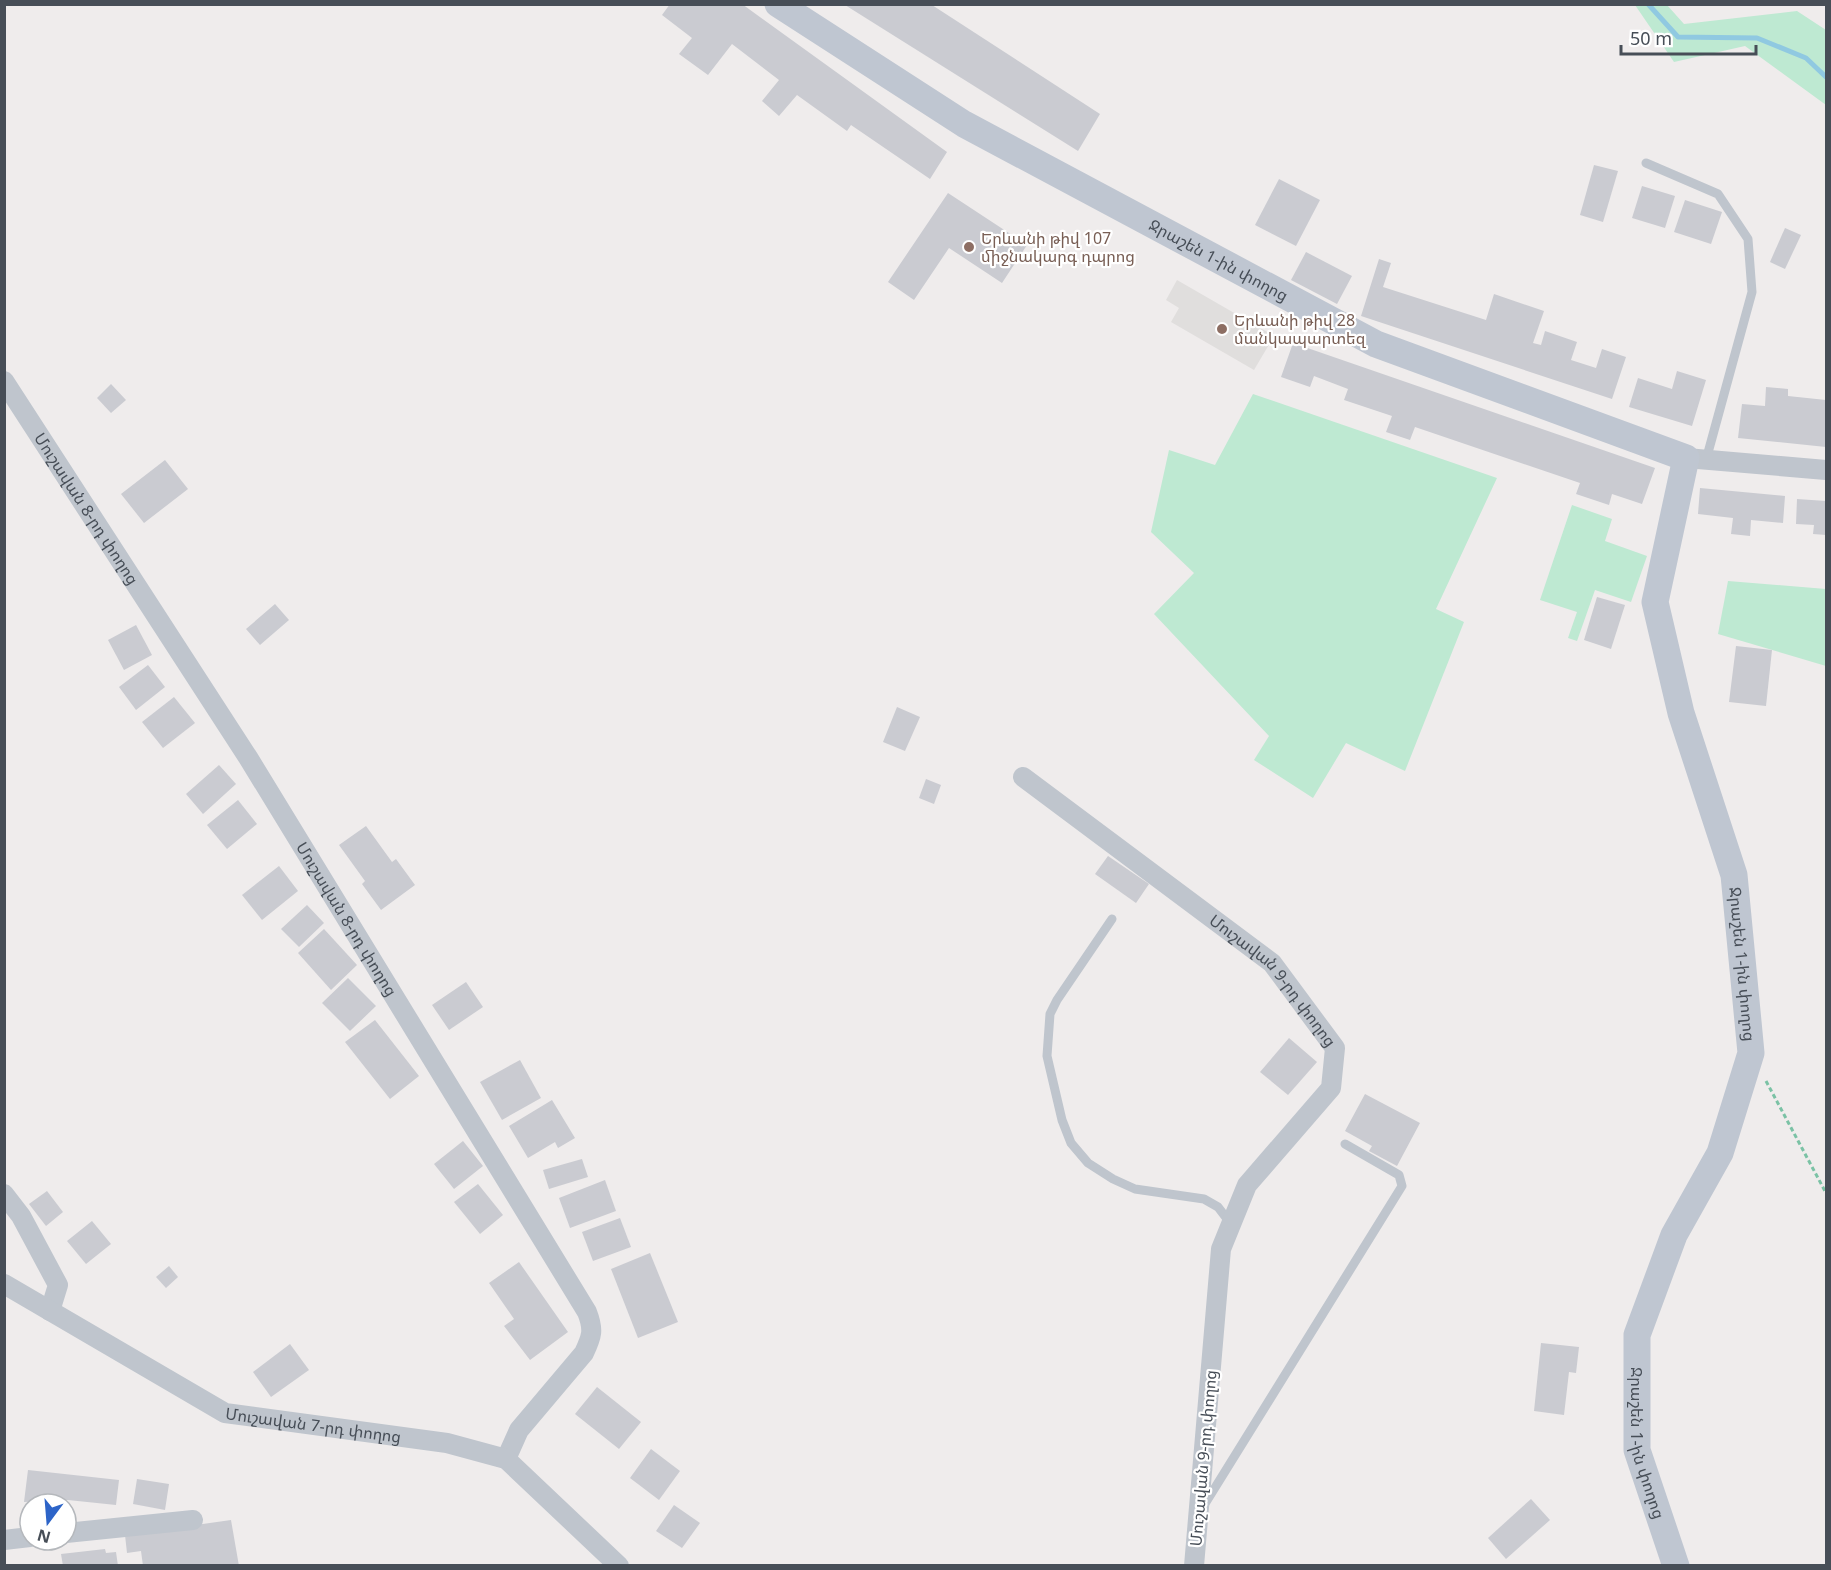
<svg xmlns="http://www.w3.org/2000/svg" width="1831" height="1570" viewBox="0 0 1831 1570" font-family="'Noto Sans','Noto Sans Armenian',sans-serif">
  <rect width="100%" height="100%" fill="#efecec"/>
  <polygon fill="#e0dedd" points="1177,280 1274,336 1254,370 1171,322 1179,308 1166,300"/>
  <g fill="#bee9d2">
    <polygon points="1635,5 1667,5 1684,24 1797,11 1826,30 1826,105 1745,46 1674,62"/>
    <polygon points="1253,394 1497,478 1436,609 1464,622 1405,771 1346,743 1313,798 1254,760 1269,736 1154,614 1194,573 1151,532 1169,450 1215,465"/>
    <polygon points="1572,505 1612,519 1605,541 1647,556 1631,602 1595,590 1577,641 1568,638 1577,612 1540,600"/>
    <polygon points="1728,581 1826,589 1826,666 1718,634"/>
  </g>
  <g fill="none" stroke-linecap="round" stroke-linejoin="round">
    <polyline stroke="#90c9e1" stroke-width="5" points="1648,4 1678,37 1757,38 1806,58 1826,77"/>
  </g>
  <g fill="#cacbd1">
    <polygon points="670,4 742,4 947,152 930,179 851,125 847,131 797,95 779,116 762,101 779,80 732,44 708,75 679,54 692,38 662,15"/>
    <polygon points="845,5 932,5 1100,114 1078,151"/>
    <polygon points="1594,165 1618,171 1603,222 1580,215"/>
    <polygon points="1279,179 1320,200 1296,246 1255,225"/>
    <polygon points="1642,186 1675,196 1665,228 1632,218"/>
    <polygon points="948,193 1027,245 1002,283 949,248 914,300 888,282"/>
    <polygon points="1685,200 1722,212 1711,244 1674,232"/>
    <polygon points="1785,228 1801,235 1785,269 1770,262"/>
    <polygon points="1306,252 1352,276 1337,304 1291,280"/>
    <polygon points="1379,259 1391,263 1383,287 1486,320 1494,294 1544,311 1533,343 1541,345 1545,331 1577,342 1571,360 1596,368 1602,349 1626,357 1612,399 1361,316"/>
    <polygon points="1293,343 1655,468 1642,504 1612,494 1609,505 1576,494 1580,483 1415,427 1410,440 1386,432 1392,416 1344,400 1348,389 1314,376 1310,387 1281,377"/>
    <polygon points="1677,371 1706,380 1692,426 1629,407 1638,378 1672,389"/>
    <polygon points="111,384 126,400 111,413 97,398"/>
    <polygon points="1766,387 1788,389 1788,396 1826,400 1826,447 1738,438 1742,404 1765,406"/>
    <polygon points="165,460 188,489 144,523 121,494"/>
    <polygon points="1700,488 1785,496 1783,523 1751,520 1750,536 1731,534 1733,518 1698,514"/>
    <polygon points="1797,499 1826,501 1826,535 1813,534 1814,525 1796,524"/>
    <polygon points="1597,597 1625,605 1611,649 1584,640"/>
    <polygon points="275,604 289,620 260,645 246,629"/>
    <polygon points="136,625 152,655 124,670 108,640"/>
    <polygon points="1736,646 1772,650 1766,706 1729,702"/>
    <polygon points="148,665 165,687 136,710 119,687"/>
    <polygon points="174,697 195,723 163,748 142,722"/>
    <polygon points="897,707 920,717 905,751 883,742"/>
    <polygon points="219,765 236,784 203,814 186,794"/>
    <polygon points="926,779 941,785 934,804 919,798"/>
    <polygon points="238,800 257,824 227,849 207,825"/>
    <polygon points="366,826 392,862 396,859 415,885 381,910 362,884 365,881 339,845"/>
    <polygon points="1108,856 1149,884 1136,903 1095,874"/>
    <polygon points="279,866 298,891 262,920 242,895"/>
    <polygon points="307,905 324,923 299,947 281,929"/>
    <polygon points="324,929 357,965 331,990 298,953"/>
    <polygon points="348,978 376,1006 350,1031 322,1003"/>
    <polygon points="466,982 483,1007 449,1030 432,1005"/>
    <polygon points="375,1020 419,1076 390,1099 345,1042"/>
    <polygon points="1289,1038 1317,1062 1288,1095 1260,1072"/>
    <polygon points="520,1060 541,1098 502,1120 480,1082"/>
    <polygon points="1365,1094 1420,1123 1397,1166 1369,1151 1372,1146 1345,1131"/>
    <polygon points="552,1100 575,1138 558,1148 555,1142 528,1158 509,1126"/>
    <polygon points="463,1141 483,1166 454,1189 434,1164"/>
    <polygon points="582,1159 588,1177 549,1189 543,1170"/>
    <polygon points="605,1180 616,1211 570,1228 559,1198"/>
    <polygon points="478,1184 503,1215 480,1234 454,1202"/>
    <polygon points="47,1191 63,1212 46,1226 29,1204"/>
    <polygon points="620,1218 631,1247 593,1261 582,1232"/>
    <polygon points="92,1221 111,1244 86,1264 67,1241"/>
    <polygon points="650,1253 678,1322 638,1338 611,1269"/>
    <polygon points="519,1262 568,1332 530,1360 504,1326 514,1319 489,1283"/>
    <polygon points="169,1266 178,1277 166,1288 156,1277"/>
    <polygon points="1541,1343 1579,1347 1576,1373 1569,1372 1564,1415 1534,1411"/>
    <polygon points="290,1344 309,1370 271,1397 253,1372"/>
    <polygon points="597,1387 641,1422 619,1449 575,1414"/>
    <polygon points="651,1449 680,1471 659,1500 630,1478"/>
    <polygon points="28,1470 119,1480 116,1505 68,1500 24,1502"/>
    <polygon points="137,1479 169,1484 165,1510 133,1504"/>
    <polygon points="1531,1499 1550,1520 1506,1559 1488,1538"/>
    <polygon points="674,1505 700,1523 682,1548 656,1531"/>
    <polygon points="231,1520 239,1566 143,1566 141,1551 127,1553 125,1535"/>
    <polygon points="105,1549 106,1553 116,1552 118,1566 63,1566 61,1554"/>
  </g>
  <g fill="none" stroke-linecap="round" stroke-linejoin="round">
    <polyline stroke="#7bc2a5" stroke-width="3" stroke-dasharray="4.5 3" stroke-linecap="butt" points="1766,1081 1826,1193"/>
    <g stroke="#bfc5cd" stroke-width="9">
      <polyline points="1646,163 1718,194 1748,239 1752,292 1706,460"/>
      <polyline points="1112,919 1057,1000 1050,1014 1047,1056 1062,1120 1071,1143 1088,1163 1113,1179 1135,1189 1204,1199 1218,1207 1231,1224"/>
      <polyline points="1203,1507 1402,1186 1399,1175 1345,1144"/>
    </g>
    <g stroke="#bfc5cd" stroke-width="20">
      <path id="s1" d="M4,381l245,378 338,553c7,18 5,24 -3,41l-65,77 -13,29"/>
      <polyline points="1686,458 1826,470"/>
      <path id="s2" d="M1023,777l249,186 63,85 -4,40 -84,97 -26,64 -27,317"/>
      <polyline points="4,1194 21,1216 58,1285 50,1311"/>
      <path id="s3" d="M4,1284l221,129 222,30 59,16 113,107"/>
      <polyline points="66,1533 193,1520"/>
      <polyline points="4,1540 30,1537"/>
    </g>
    <path stroke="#bfc6d1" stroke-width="27" id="s4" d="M778,4l186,120 412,220 310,114 -31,144 26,111 53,162 17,178 -31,100 -46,82 -37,100v115l39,116"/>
  </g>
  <g fill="#8d6e63" stroke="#fff" stroke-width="2">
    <circle cx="969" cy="247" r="6"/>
    <circle cx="1222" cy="329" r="6"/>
  </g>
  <g text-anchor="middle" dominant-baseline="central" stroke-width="4.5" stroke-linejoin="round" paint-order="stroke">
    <g font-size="16" fill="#785e54" stroke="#fff" text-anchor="start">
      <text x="981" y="238">Երևանի թիվ 107<tspan x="981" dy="18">միջնակարգ դպրոց</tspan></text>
      <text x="1234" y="320">Երևանի թիվ 28<tspan x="1234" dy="18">մանկապարտեզ</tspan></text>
    </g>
    <g font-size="16" fill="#474e57" stroke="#fff">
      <text stroke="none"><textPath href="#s4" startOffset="510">Ջրաշեն 1-ին փողոց</textPath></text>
      <text stroke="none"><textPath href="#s1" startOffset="152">Մուշավան 8-րդ փողոց</textPath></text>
      <text stroke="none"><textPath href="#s1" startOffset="638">Մուշավան 8-րդ փողոց</textPath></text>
      <text stroke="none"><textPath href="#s4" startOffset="1540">Ջրաշեն 1-ին փողոց</textPath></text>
      <text stroke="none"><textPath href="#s2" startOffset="324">Մուշավան 9-րդ փողոց</textPath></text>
      <text stroke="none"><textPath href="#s3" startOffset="345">Մուշավան 7-րդ փողոց</textPath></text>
      <text stroke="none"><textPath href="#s4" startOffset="2044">Ջրաշեն 1-ին փողոց</textPath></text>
      <text transform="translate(1203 1458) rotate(-85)">Մուշավան 9-րդ փողոց</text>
    </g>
  </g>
  <rect width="1831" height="1570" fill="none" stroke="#474e57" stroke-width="12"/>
  <g transform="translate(48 1522) rotate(196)"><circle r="28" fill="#ffffff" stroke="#b5b8bc" stroke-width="1.5"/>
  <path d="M0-4.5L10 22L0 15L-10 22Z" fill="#2d64c8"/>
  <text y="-9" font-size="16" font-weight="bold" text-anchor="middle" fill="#474e57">N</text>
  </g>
  <path d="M1621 45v9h135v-9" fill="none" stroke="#474e57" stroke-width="3"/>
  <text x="1630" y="45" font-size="18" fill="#474e57" stroke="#ffffff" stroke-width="4.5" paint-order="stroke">50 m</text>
</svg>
